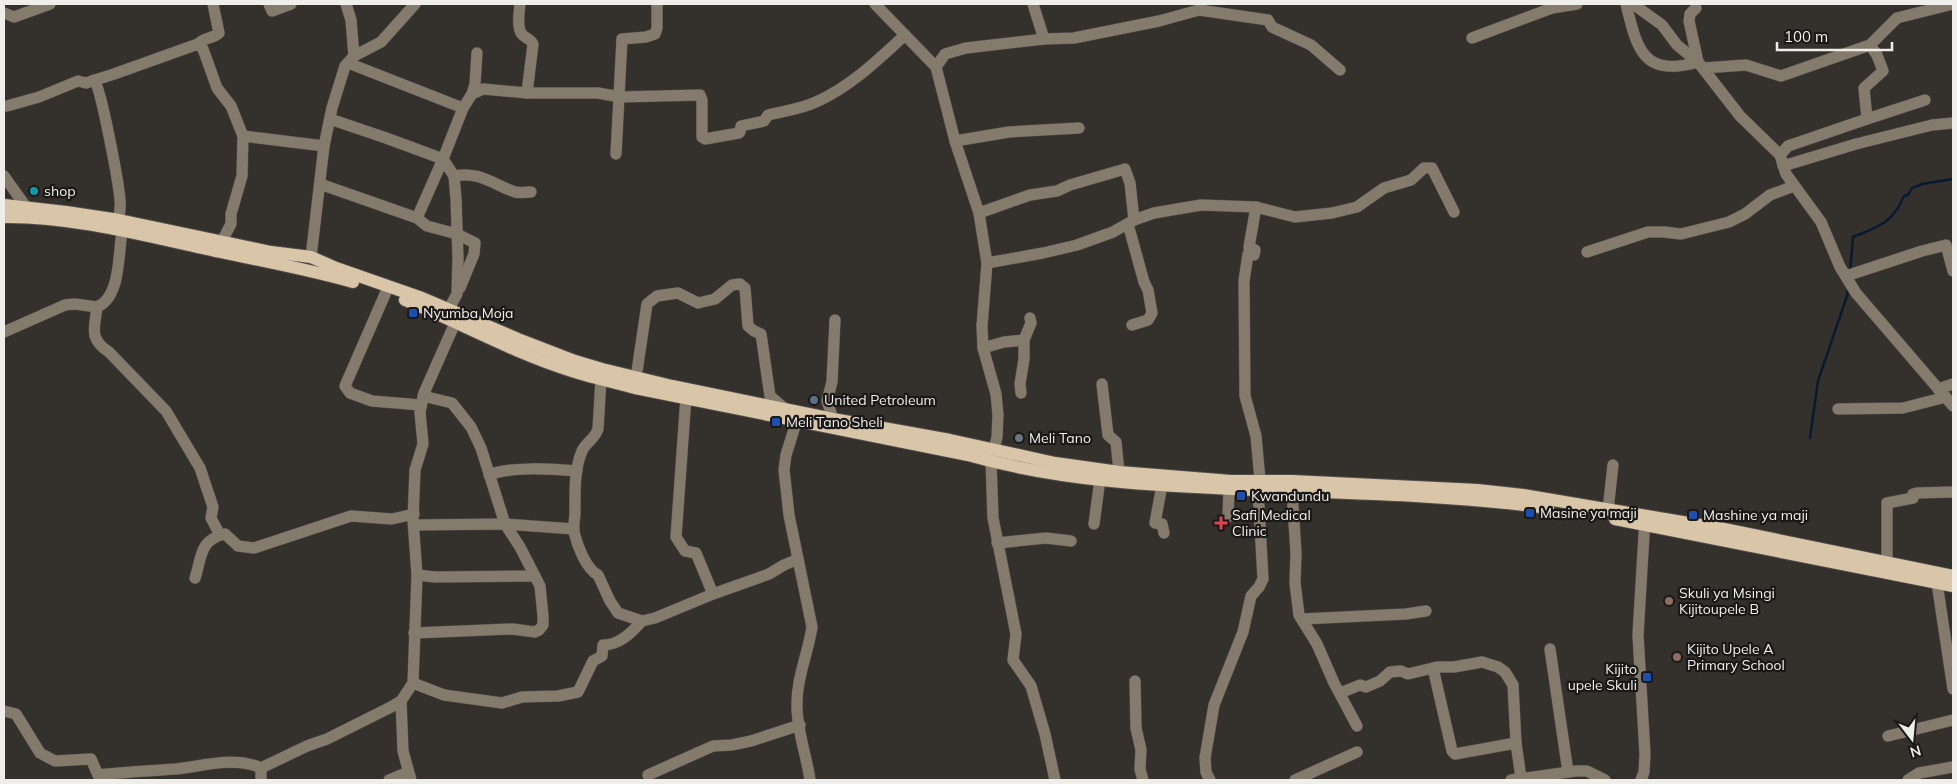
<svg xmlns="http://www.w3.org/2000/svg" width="1957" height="784" viewBox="0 0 1957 784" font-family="Mulish,sans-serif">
  <rect width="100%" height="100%" fill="#34302c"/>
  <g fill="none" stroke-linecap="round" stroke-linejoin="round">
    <g stroke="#081a32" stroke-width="2.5">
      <path d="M1850,272l3,-35c25,-10 40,-14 51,-41l4,-1 4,-7 10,-4 31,-5"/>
      <polyline points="1810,438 1818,381 1847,296 1848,287"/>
    </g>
    <g stroke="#524e4b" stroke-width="12">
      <g id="minor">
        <polyline points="269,4 272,11 291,4"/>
        <polyline points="346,4 351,20 354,56"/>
        <path d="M520,4c-1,8 -3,22 1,29 3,5 9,5 12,11l-6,49"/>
        <polyline points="875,4 936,67 955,141 979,213 987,263 982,326 983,348 996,394 998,415 997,437 991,461 993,518 1016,634 1013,660 1031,686 1045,734 1055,780"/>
        <polyline points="1033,4 1044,39"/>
        <path d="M1626,4c11,45 17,74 72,58l-9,-41 1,-7 6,-6"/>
        <polyline points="1633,4 1662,25 1677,45 1698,62 1740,116 1780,155 1786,174 1821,222 1840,267 1856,293 1953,406"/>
        <polyline points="1199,10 1268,20 1272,27 1311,45 1340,70"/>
        <polyline points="4,13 14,17 50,4"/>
        <polyline points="1472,38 1552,8 1577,4"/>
        <polyline points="198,44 203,49 217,88 231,106 243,136 242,176 231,214 231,224 222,241"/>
        <polyline points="348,63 463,108"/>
        <polyline points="936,67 945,54 966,48 1044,39 1074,38 1159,21 1199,10 1201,4"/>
        <polyline points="1704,68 1746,65 1781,76 1870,45 1897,18 1953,4"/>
        <path d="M94,80c7,7 25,105 26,120 1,7 -1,14 -1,20"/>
        <polyline points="472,94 475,84 477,53"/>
        <path d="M7,106l32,-9 39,-16 8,2 28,-9 84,-30c6,-7 15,-5 21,-11l-6,-29"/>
        <polyline points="330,119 386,138 443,159 417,218"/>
        <polyline points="1867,119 1925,100"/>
        <polyline points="243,136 324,146"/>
        <polyline points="955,141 1009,132 1079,128"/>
        <polyline points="616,154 622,39 646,37 655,34 657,28 657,4"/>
        <polyline points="1780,155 1788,146 1867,119 1864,88 1883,71 1877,55 1870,45"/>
        <polyline points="1783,166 1856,144 1932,125 1953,123"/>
        <polyline points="4,176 26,207 27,214"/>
        <path d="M454,176c26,-5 38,8 61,16 5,1 11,0 16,0"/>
        <polyline points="320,184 417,218 427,226 457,234 475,243 474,254 460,288"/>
        <polyline points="979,213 1030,195 1057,191 1070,185 1125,169 1130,183 1134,220"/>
        <polyline points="1128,224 1144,282 1148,290 1152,313 1148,320 1132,325"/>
        <path d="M122,232c-4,22 -1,65 -25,75 -2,19 -9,32 12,45l57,59 34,57 13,39 -2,11 9,17"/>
        <polyline points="1587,252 1648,232 1664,232 1681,234 1729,222 1745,214 1770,195 1794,186"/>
        <polyline points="311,257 324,146 332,108 345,66 354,56 381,42 415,4"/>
        <polyline points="987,263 1043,253 1077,245 1113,232 1134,220 1154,213 1201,205 1256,207 1295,217 1332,213 1357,207 1384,188 1411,180 1424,168 1432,168 1454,212"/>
        <polyline points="1846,276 1922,251 1946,245 1953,271"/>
        <polyline points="386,292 345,386 350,393 372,401 421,405"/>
        <path d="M445,316l12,-22 1,-36 -2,-59 -2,-23 -11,-17 20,-51 9,-14 11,-5 44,4h71l22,4 80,-2 2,5v37l3,2 34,-6 1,-1 1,-6 23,-5 4,-6c16,-4 33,-6 48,-13 34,-15 62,-42 89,-67"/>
        <polyline points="4,332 65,305 75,304 97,307"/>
        <polyline points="983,348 1004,342 1024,340"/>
        <polyline points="636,378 647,304 657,296 678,293 698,303 715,299 732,285 740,284 745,288 748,326 754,331 761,334 770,396 784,408"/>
        <path d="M601,379l-3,50c-3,10 -12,13 -16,22 -8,19 -7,41 -7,61 0,7 -2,13 -1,20 3,13 12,37 24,43l12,26 8,12 24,8 13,-3 58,-24 56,-20 15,-9 14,-6"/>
        <polyline points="1102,384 1108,435 1116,442 1119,472"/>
        <polyline points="1938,389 1953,384"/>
        <polyline points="1021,393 1020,384 1024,359 1024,340 1031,323 1030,318"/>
        <polyline points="686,397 676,537 685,551 696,553 713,594"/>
        <polyline points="1838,409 1903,408 1946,397"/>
        <path d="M799,413l-13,42 -2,15 5,45 23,112c-4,27 -16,52 -15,80 0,24 10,50 13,73"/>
        <polyline points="833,419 827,401 832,382 835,320"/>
        <path d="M489,475c23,-9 62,-6 88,-4"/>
        <polyline points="1162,485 1155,523 1162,524 1164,533"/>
        <polyline points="1292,491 1296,553 1295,583 1299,615 1317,644 1334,683 1357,726"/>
        <polyline points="1608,510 1613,465"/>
        <polyline points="1228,517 1229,489"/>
        <polyline points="1094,524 1100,479"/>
        <polyline points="414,525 505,524 574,529"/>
        <polyline points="997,543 1046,538 1071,541"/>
        <polyline points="1887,563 1887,503 1913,498 1913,494 1917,493 1953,492"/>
        <polyline points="417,575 435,577 535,576"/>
        <path d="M195,578c7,-21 4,-38 30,-44l13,12 16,2 97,-32 41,3 22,-5"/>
        <polyline points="1937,583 1953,689"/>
        <polyline points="1302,619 1406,614 1426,611"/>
        <polyline points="414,633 512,629 535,632 539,630 543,625 543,616 540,586 520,547 505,524 481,448 471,427 452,403 423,396"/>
        <polyline points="1550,649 1568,772"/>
        <polyline points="1433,668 1452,751 1455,754 1516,743"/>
        <polyline points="1135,681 1136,728 1141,750 1140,769 1143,780"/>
        <path d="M413,683l31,12 58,8 20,-6 36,-1 20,-4 15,-31 9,-5 1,-11c17,0 29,-13 39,-24"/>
        <polyline points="1340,693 1360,685 1366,687 1380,681 1390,672 1401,671 1408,674 1437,667 1454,667 1482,662 1498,667 1505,672 1513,685 1516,743 1521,778"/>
        <polyline points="401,701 403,751 411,780"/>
        <path d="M4,711l12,3 24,39 15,8 36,-2 7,16c26,-3 52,-4 78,-6 27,-3 59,-13 85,-1l46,-22 20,-7 64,-32 10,-6 12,-18 4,-108 -4,-55 2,-50 8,-26 -3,-32 4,-19 31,-70"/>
        <polyline points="1888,736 1953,720"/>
        <polyline points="261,768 261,780"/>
        <polyline points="648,775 713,746 732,745 751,741 800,725"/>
        <polyline points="389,780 408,772"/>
        <polyline points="1210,780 1206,772 1205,758 1214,705 1243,632 1251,596 1259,587 1263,579 1258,490 1260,480 1256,436 1245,396 1244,281 1248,254 1254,255 1255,250 1249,247 1256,207"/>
        <polyline points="1295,780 1357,752"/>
        <polyline points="1511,780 1576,771 1587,771 1605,780"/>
        <polyline points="1641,780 1644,772 1645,754 1638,635 1645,518"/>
        <polyline points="1908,780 1919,773 1953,767"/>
      </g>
    </g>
    <g stroke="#524e4b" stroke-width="14">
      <g id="major">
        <polyline points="4,205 66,212 119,220 271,252 311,257 336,268 422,298 518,339 575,361 602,369 672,386 833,419 950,440 1055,463 1119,472 1231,481 1292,481 1477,490 1523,495 1724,529 1953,576"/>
        <path d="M4,217c64,-1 135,17 198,31 50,11 102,20 151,34"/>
        <path d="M405,300c56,23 109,53 167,71 21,7 42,11 63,17l333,67c94,27 193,31 289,35 97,3 195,5 291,18"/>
        <polyline points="1615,519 1953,586"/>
      </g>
    </g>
    <use href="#minor" stroke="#857b6d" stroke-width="11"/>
    <use href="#major" stroke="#d9c5a8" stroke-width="12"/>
  </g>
  <circle fill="#0f9aa8" stroke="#1a1917" stroke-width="2" cx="34" cy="191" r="5"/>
  <g fill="#1a4fb4" stroke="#1a1917" stroke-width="2">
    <rect x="408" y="308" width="10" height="10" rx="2.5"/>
    <rect x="771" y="417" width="10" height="10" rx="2.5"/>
    <rect x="1236" y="491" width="10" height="10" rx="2.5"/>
    <rect x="1525" y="508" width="10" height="10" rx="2.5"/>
    <rect x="1688" y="510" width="10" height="10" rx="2.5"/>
    <rect x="1642" y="672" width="10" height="10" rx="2.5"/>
  </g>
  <circle fill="#5c6f8a" stroke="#1a1917" stroke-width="2" cx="814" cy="400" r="5"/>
  <circle fill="#6b7280" stroke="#1a1917" stroke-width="2" cx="1019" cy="438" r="5"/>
  <path fill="#e0444e" stroke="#1a1917" stroke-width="2" d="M1218.5 515.5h5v5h5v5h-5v5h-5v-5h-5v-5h5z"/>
  <g fill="#8d6e63" stroke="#1a1917" stroke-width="2">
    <circle cx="1669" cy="601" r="5"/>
    <circle cx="1677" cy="657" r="5"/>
  </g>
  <g text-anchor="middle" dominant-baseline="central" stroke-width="4.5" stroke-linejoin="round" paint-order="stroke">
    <g font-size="14" fill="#f0eeeb" stroke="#1a1917" text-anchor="start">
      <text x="44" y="191">shop</text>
      <text x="423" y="313">Nyumba Moja</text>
      <text x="824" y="400">United Petroleum</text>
      <text x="786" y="422">Meli Tano Sheli</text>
      <text x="1029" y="438">Meli Tano</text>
      <text x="1251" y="496">Kwandundu</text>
      <text x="1540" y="513">Masine ya maji</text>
      <text x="1232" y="515">Safi Medical<tspan x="1232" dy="16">Clinic</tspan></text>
      <text x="1703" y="515">Mashine ya maji</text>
      <text x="1679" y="593">Skuli ya Msingi<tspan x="1679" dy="16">Kijitoupele B</tspan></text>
      <text x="1687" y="649">Kijito Upele A<tspan x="1687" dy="16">Primary School</tspan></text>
      <text x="1637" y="669" text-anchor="end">Kijito<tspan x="1637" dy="16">upele Skuli</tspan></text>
    </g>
  </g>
  <rect width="1957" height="784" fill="none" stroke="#f0eeeb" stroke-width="10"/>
  <g transform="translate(1912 739) rotate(164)" stroke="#1a1917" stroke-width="4" paint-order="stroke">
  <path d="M0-4L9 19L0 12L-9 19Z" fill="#f0eeeb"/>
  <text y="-8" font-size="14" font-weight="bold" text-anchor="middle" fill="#f0eeeb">N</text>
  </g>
  <path d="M1777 42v8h115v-8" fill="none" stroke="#f0eeeb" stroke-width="2.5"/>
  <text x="1784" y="42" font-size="15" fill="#f0eeeb" stroke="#1a1917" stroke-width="4" paint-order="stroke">100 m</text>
</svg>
